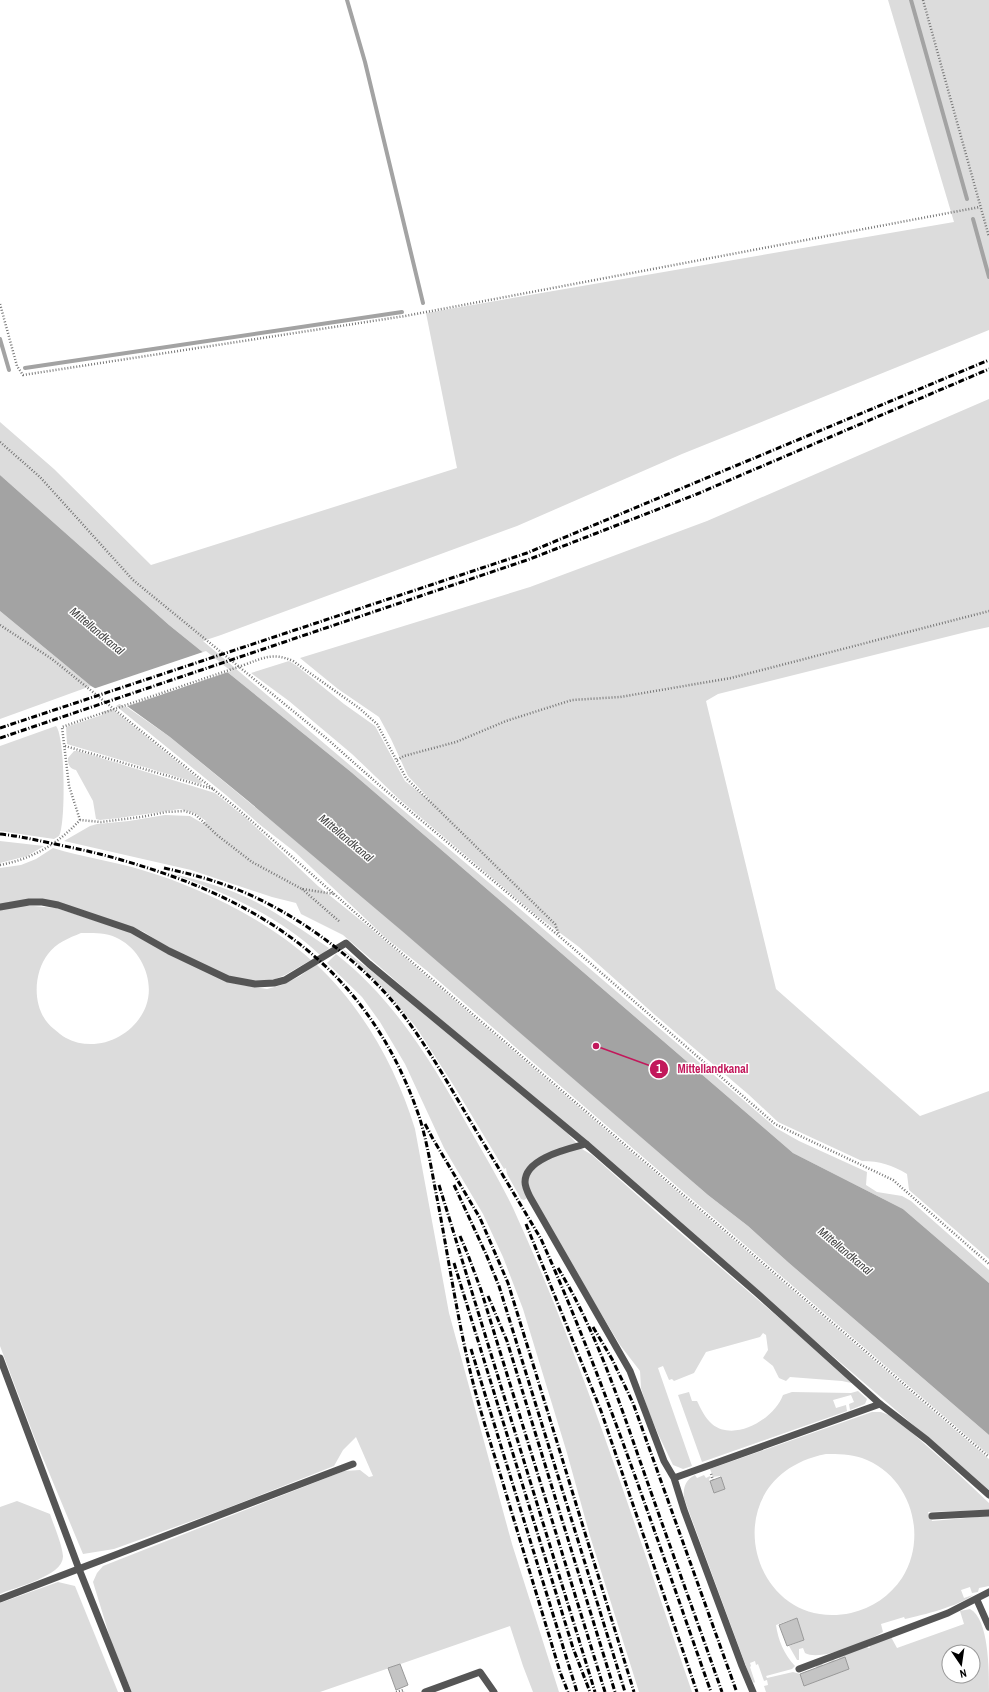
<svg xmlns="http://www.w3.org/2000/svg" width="989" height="1692" viewBox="0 0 989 1692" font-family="'Archivo Narrow',sans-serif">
  <rect width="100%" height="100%" fill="#fff"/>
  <g fill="#dcdcdc" fill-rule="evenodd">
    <polygon points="888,0 989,0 989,330 682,454 517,526 221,635 203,641 513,903 776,1128 799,1141 867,1172 866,1185 877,1192 902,1196 911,1201 989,1270 989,1283 903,1209 793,1153 351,772 169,625 0,475 0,422 54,469 151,565 457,468 426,313 954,222"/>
    <path d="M989,399v228l-19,4 -252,63 -12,7 70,288 144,127 69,-25v168l-80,-69 -2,-16c-15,-9 -27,-13 -45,-13l-84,-39 -30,-28 -93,-79 -76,-68 -43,-32 -137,-116 -47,-45 -63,-53 -38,-28 38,-12 8,5 47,38 31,22 30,55 28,22 -25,-27 -17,-37 -12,-22 -41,-28 -38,-31 230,-71 177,-66z"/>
    <polygon points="0,611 91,686 0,719"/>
    <polygon points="121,703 170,737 353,888 708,1195 748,1226 789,1263 989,1435 989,1455 426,970 386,938 295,852 259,824 226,795 116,706"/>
    <polygon points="112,709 202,782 201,784 67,744 66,727 102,715 102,712"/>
    <path d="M56,726c9,10 10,97 3,110l-5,3 -54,-8v-85z"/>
    <path d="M74,751h4l137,42 31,25 72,68 51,41 620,532v31l-351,-301 -70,-55 14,15 10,6 72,64 192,165 -14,-3 -52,-4 -4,4 -7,-3 -6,-12 -10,-8 5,-8 -2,-15 -3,-2 -3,4 -54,15 -12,21 -20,8 -2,-2 -3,1 -6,-14 -5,2 34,98 -9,3 -10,-4 -14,-29 -11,-26 -7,-22 -1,-17 -20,-26 -90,-149 -6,4 -3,-1 -14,-25 -1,-6 -2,1 -50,-83 -38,-59 -30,-36 -42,-40 -1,-2 75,58 9,1 -84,-73 -42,-21 -5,-11 -24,-6 -81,-27 -127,-29 26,-15 7,-2 32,-3 36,-6 25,1 12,7 4,-2 -11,-8 -15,-4 -61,9 -19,2 -4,-1 -3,-18 -17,-31c-7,-2 -8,-5 -8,-12z"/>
    <polygon points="0,841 44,846 27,856 0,863"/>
    <path d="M53,848c29,9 59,13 89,22 58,17 123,49 169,90l-26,15 -12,5 -24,1 -25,-6 -63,-32 -17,-11 -14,-6 -98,-27 -32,5v-36l21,-3 15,-6z"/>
    <path d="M169,873c30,7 60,15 87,29 26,14 49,30 73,46l-8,8c-42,-40 -98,-65 -152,-83z"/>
    <path d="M22,905l34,3 71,23 49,27 52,23 14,4 25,4 15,-4 18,-9 16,-12c47,44 80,103 99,165l34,184 63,231 47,148h-26l-10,-26 -13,-40 -190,66h-188l-20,-48 -19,-62 4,-9 6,-7 241,-95 16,-1 9,7 4,-1 -17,-39 -13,13 -9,16 -112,44 -108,39 -31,5 -48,-115 -35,-93v-436zM81,933c13,0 26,-1 38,6 23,12 36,43 27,67 -12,31 -50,48 -80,32 -4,-2 -8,-6 -12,-9 -22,-17 -22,-54 -6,-75 8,-11 21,-16 33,-21z"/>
    <path d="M336,954c59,46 97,110 133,174 15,26 31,53 44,80 72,157 123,322 179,484h-53l-49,-156 -23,-83 -44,-144 -20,-52 -20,-43 -39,-66 -39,-84 -25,-42 -18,-25 -35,-34z"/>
    <path d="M858,1391l9,8 -2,5 -15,6 -1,-6 5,-2 -3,-7 -18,5 3,8 10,-3 1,6 -145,51 -24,-67 11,-3 3,9h5c4,8 8,17 15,23 23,19 63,-6 71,-29l9,-3 59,1z"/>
    <path d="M872,1412h9l13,5 59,52 36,34v7l-61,2 4,9 57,-5v70l-10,2 -1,4 -6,1 -2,-6 -9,3 3,8 9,-3c-14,11 -50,20 -68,24l-1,-2 -23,7 2,8c-16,9 -62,30 -78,21l-2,-5 -4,1v11h-2l-8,-14 15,-6 -7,-22 -21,7c2,15 8,29 19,41l-3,3 -26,7 1,2 26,-6 7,2 4,12 16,-6 -4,-14 6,-3 5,13 2,-8 -1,-5 6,-4 5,14 10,-4 -4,-11 -6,1 -1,-2 29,-11 1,2h2l-1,-3 22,-8 6,11 67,-24 -4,-13 10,-2c19,10 19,61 19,83h-223l-2,-6 4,-1 -1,-5 -3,1 -6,-17 -2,1 -1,-4 -5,2 1,3 -1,1 5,15 -1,1 -4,-6 -66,-179c-1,-10 1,-18 11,-23l2,3 7,-3 2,3 4,-2 1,2 -2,1 5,14 11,-4 -5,-13 -7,1 -3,-8zM826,1454c12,0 24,0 36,4 48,17 67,77 40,120 -12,18 -30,30 -51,35 -102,22 -142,-136 -25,-159zM949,1652h24v24h-24z"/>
    <path d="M17,1501l33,13c4,12 12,30 13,42 1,20 -47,31 -63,38v-87z"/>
    <polygon points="58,1582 75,1586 118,1692 0,1692 0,1603"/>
  </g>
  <polygon fill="#a3a3a3" points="0,475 169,625 351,772 793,1153 903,1209 989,1283 989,1435 789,1263 748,1226 708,1195 402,931 247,800 170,737 127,706 91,686 0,611"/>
  <polygon fill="#fff" points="206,651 231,671 125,707 93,689"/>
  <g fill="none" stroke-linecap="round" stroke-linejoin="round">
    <g stroke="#a3a3a3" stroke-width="4">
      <polyline points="347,0 365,62 423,303"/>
      <polyline points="911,0 967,199"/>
      <polyline points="973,219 989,277"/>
      <polyline points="0,339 9,370"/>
      <polyline points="25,368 402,312"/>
    </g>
  </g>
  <g fill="#c4c4c4" stroke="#999">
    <polygon points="721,1477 725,1489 714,1493 710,1481"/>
    <polygon points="797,1618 804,1640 787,1646 779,1625"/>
    <polygon points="845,1657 849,1669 804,1686 800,1674"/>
    <polygon points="400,1664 408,1685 396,1690 388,1668"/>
  </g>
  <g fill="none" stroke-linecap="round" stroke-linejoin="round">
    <g stroke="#777" stroke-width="2.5" stroke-dasharray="1 2" stroke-linecap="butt">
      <polyline points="923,0 989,237"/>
      <polyline points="0,304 17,366 23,375 405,316 980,207"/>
      <polyline points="0,442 40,477 133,580 326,738 378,784 559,936 775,1124 893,1180 989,1264"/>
      <polyline points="0,625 52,659 239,810 385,939 989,1457"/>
      <path d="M244,665c19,-7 29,-13 49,-4l66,47 18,16 29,54 149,146 4,11"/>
      <polyline points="65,746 213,789"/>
      <polyline points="397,760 404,756 456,742 506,721 572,700 620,697 731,678 989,611"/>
      <polyline points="80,820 69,786 62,727 82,720"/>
      <path d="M0,865c32,-6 58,-21 80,-45l21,2 40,-5 25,-5 18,-1 7,2 5,2 21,20 35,27 50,27 32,5"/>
      <polyline points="302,889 340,922"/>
      <polyline points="711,1474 713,1480"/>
      <polyline points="396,1692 403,1690 403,1692"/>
    </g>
    <g stroke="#555" stroke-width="7">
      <polyline points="0,907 29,902 42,902 58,905 132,930 169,951 228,979 255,984 274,983 285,980 346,943 369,964 586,1144"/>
      <polyline points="0,1358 79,1569 128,1692"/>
      <polyline points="880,1404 927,1440 989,1495"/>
      <path d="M674,1478l206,-74 -122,-110 -172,-150c-18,5 -61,14 -61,38 0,4 3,11 5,15l100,174 34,90 10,17 10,32 58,156 11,26"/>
      <polyline points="932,1516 989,1513"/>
      <polyline points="0,1599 353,1464"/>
      <polyline points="977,1600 989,1627"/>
      <polyline points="799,1669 948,1613 989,1592"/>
      <polyline points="425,1692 480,1672 494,1692"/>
    </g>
    <g stroke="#000" stroke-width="3" stroke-dasharray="6 2 1 2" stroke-linecap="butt">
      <polyline points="0,728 527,553 989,360"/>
      <polyline points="0,738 530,559 697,494 989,369"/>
      <path d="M0,834c19,2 36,6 55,10 24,5 47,10 70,17 142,41 244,110 294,255 9,28 13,58 19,87 10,53 18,106 30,159 9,40 22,79 34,118 19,64 39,128 58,192l8,20"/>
      <path d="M164,868c22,5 43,10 64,18 59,21 126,69 166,117 26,32 47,68 68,104 26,44 53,88 79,132 66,147 116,301 170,453"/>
      <polyline points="425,1124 433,1139 480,1218 508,1283 634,1692"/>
      <polyline points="439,1185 595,1692"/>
      <polyline points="454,1185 486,1254 499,1286 625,1692"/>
      <polyline points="526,1224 601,1411 697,1692"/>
      <polyline points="460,1236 468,1255 481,1290 605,1692"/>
      <polyline points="454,1263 573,1648 590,1692"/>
      <path d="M558,1268c36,59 59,127 82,193 27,77 55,154 82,231"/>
      <polyline points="488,1296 507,1341 615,1692"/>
      <polyline points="593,1327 612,1359 633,1403 736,1690"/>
      <polyline points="471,1349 577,1692"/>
    </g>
    <polyline stroke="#777" stroke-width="2.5" stroke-dasharray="1 2" stroke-linecap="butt" points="82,720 244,665"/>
  </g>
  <g text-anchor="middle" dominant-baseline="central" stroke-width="3" stroke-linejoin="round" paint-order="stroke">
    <g font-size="12" font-style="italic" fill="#444" stroke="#fff">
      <text transform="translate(97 631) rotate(40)">Mittellandkanal</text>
      <text transform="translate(346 838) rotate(40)">Mittellandkanal</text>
      <text transform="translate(845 1251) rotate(40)">Mittellandkanal</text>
    </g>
  </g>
  <path fill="none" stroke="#c2185b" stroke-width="1.5" d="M596 1046L659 1069"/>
  <g fill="#c2185b" stroke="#fff" stroke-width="1.5">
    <circle cx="596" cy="1046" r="4"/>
    <circle cx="659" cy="1069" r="10"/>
  </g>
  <g font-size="12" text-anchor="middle" font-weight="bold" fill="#fff">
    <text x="659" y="1073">1</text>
  </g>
  <g font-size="12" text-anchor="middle" font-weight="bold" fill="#c2185b" stroke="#fff" stroke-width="3" stroke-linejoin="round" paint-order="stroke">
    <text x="713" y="1073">Mittellandkanal</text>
  </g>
  <g transform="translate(961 1664) rotate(167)"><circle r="19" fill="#ffffff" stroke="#999999"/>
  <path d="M0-3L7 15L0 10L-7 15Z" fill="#000000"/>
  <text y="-6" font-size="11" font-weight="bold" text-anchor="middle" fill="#000000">N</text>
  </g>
</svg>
